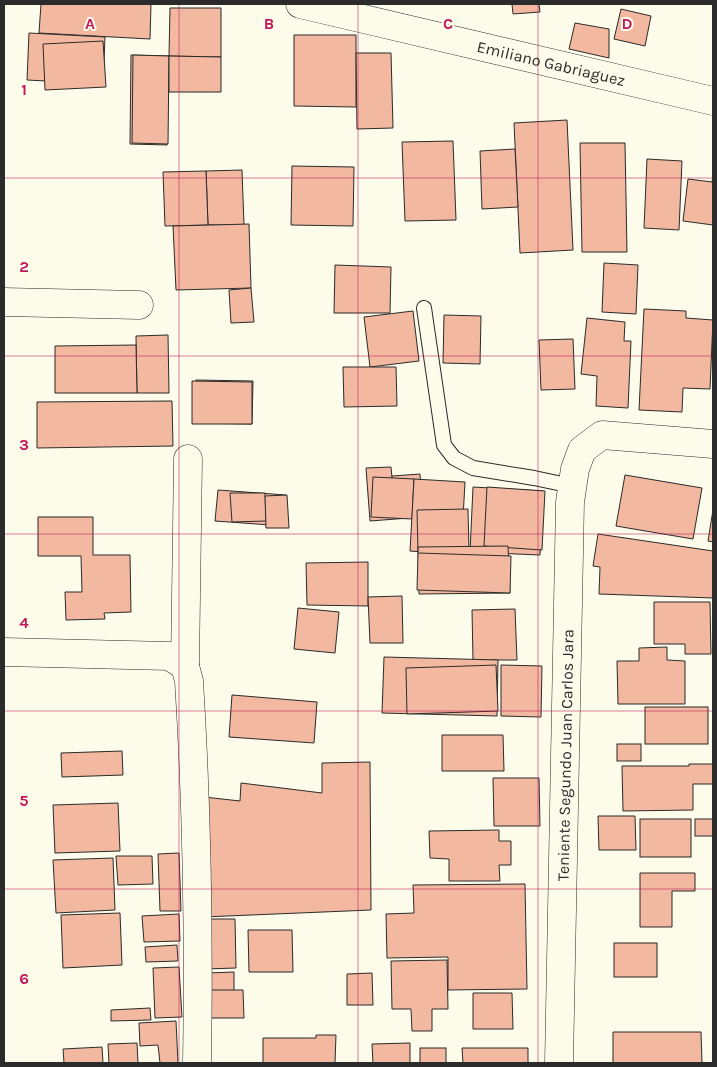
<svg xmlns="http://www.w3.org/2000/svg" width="717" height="1067" viewBox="0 0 717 1067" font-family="Karla,sans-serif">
  <rect width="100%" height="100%" fill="#fdfbea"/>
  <g fill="#f2b8a0" stroke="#2b2b2b">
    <polygon points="41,4 151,4 150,39 39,33"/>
    <polygon points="512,4 539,4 540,12 513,14"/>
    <polygon points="170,8 221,8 221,57 169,56"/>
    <polygon points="621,9 651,16 645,46 614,39"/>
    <polygon points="575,23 609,29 609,58 569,49"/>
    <polygon points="29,33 105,37 103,84 27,80"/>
    <polygon points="294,35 356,35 356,107 294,106"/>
    <polygon points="103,41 106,87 45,90 43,44"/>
    <polygon points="356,53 391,53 393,128 357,129"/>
    <polygon points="131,55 169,56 167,145 130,144"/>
    <polygon points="133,55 169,56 168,144 132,143"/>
    <polygon points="169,56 221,57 221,92 169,92"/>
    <polygon points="567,120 573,250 520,253 514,123"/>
    <polygon points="453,141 456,220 405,221 402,142"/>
    <polygon points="580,143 625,143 627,252 582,252"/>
    <polygon points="515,149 518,207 482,209 480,151"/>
    <polygon points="647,159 682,161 679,230 644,228"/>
    <polygon points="292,166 354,167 353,226 291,225"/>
    <polygon points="242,170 244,225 208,225 206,171"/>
    <polygon points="206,171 208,225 165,226 163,172"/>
    <polygon points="713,175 713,225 683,221 688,179 712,182"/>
    <polygon points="249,224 251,288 176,290 173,226"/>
    <polygon points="604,263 638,265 636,314 602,312"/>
    <polygon points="335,265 391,267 390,313 334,313"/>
    <polygon points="251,288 254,322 231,323 229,290"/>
    <polygon points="644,309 686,311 686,318 713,320 710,389 683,388 682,412 639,410"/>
    <polygon points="413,311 419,361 370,367 364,317"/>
    <polygon points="444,315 481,316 480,364 443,363"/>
    <polygon points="587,318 625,322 624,341 631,341 628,408 596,406 597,376 581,374"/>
    <polygon points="168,335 169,393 137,393 136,336"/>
    <polygon points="573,339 575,389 541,390 539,340"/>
    <polygon points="136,345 137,393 55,393 55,346"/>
    <polygon points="343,367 396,367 397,406 344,407"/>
    <polygon points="196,380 253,381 252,424 195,423"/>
    <polygon points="192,381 252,382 252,424 192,424"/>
    <polygon points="172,401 173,446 37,448 37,402"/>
    <polygon points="391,467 396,519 370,521 366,468"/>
    <polygon points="420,474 423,517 396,519 392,476"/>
    <polygon points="625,475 702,488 693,539 616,526"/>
    <polygon points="373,477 414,479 412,519 371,517"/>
    <polygon points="414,479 465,482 461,555 410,551"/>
    <polygon points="473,487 543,491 540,555 470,552"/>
    <polygon points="487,487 545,491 542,550 484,546"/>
    <polygon points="218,490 286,495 284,526 215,521"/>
    <polygon points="230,493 265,493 266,521 232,522"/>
    <polygon points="287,495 289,528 266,528 265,496"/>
    <polygon points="468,509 469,551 418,552 417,510"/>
    <polygon points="713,510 713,542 708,541"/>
    <polygon points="38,517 93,517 93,555 130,555 131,612 104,613 105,619 66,620 65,592 82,592 81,556 38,556"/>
    <polygon points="598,534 713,551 713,598 599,594 600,567 593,566"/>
    <polygon points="508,546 510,593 419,594 418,547"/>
    <polygon points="418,553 511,556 510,593 417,590"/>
    <polygon points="368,562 368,606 307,605 306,563"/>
    <polygon points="402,596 403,643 370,643 368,597"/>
    <polygon points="654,602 710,602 711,654 685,654 685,644 654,644"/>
    <polygon points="298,608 339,612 335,653 294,649"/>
    <polygon points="515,609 517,660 473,660 472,610"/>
    <polygon points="667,647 667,660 685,661 685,704 618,704 617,661 639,661 639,648"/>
    <polygon points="384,657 498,660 497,716 382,713"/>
    <polygon points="496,665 498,711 407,714 406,668"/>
    <polygon points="501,665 542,666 541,717 501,716"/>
    <polygon points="232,695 317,702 314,743 229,737"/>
    <rect x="645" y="707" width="63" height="37"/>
    <polygon points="442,735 503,735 504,771 442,771"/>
    <rect x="617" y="744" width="24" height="17"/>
    <polygon points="122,751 123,775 62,777 61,753"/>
    <polygon points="370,762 371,910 203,917 204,797 240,801 241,783 322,793 322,763"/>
    <polygon points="689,764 713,764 713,784 693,784 693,810 623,811 622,766 689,766"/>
    <polygon points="493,778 539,778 540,826 494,826"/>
    <polygon points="118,803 120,851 55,853 53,805"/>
    <polygon points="598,816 635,816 636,850 599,850"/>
    <rect x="640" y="819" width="51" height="38"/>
    <rect x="695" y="819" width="18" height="17"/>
    <polygon points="499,830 499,841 511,841 511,865 499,865 500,881 449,881 449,859 430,858 429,831"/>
    <polygon points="179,853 181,911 160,911 158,854"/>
    <polygon points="116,856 152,856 153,884 118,885"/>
    <polygon points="113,858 115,910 56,913 53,860"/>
    <polygon points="640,873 695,873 695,891 672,891 672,927 640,927"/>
    <polygon points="525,884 527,989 448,990 448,957 387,958 386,914 414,913 413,885"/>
    <polygon points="120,913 122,965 63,968 61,915"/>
    <polygon points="179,914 180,941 144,942 142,916"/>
    <polygon points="205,919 235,919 236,968 205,969"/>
    <polygon points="248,930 292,930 293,972 249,972"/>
    <rect x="614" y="943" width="43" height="34"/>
    <polygon points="177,945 178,961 146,962 145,947"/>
    <polygon points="447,960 448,1009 432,1009 432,1031 412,1031 411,1009 392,1009 391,961"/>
    <polygon points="179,967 182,1017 155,1018 153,968"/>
    <polygon points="234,972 234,995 207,995 207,973"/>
    <polygon points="372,973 373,1005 347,1005 347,974"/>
    <polygon points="207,990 243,990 244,1018 207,1018"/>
    <polygon points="473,993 512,993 513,1029 473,1029"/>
    <polygon points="150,1008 151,1020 111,1021 111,1010"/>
    <polygon points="176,1021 178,1063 160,1063 158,1045 140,1046 139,1023"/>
    <polygon points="613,1032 701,1032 702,1063 613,1063"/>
    <polygon points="316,1035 336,1035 335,1063 263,1063 263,1038 316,1038"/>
    <polygon points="137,1043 138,1063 109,1063 108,1044"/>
    <polygon points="410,1043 410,1063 373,1063 372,1044"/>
    <polygon points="102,1047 103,1063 64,1063 63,1049"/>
    <rect x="420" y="1048" width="26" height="15"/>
    <polygon points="462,1048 528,1048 528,1063 463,1063"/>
  </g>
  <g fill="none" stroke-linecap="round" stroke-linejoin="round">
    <g stroke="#2b2b2b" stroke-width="16">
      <polyline id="lane" points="424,308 444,445 454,458 473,468 534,478 572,486"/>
    </g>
    <g stroke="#2b2b2b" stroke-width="29">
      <g id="street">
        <path id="s1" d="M300,4l413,97"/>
        <polyline points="4,302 139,305"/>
        <path d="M4,652l165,4 16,10 4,15c8,127 10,255 8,382"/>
        <polyline points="185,666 188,459"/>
        <path id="s2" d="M559,1063l11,-561 5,-33 7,-19 20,-15 111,9"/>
      </g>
    </g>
    <use href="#lane" stroke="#fdfbea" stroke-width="14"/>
    <use href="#street" stroke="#fdfbea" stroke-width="28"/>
  </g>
  <path fill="none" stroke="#c2185b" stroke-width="1" stroke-opacity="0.55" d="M179,4v1059M358,4v1059M538,4v1059M4,178h709M4,356h709M4,534h709M4,711h709M4,889h709"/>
  <g text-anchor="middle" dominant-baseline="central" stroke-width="4" stroke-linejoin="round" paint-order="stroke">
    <g font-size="16" fill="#2b2b2b" stroke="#fdfbea">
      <text stroke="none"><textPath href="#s1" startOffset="258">Emiliano Gabriaguez</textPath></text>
      <text stroke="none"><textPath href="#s2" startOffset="308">Teniente Segundo Juan Carlos Jara</textPath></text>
    </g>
  </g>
  <g font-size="16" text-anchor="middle" font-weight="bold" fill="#c2185b" stroke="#fdfbea" stroke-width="4" stroke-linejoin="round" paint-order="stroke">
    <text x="90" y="29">A</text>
    <text x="269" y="29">B</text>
    <text x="448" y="29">C</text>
    <text x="627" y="29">D</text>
    <text x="24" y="95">1</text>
    <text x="24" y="272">2</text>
    <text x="24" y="450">3</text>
    <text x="24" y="628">4</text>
    <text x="24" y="806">5</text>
    <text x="24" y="984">6</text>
  </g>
  <rect width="717" height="1067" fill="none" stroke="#2b2b2b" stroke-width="10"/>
</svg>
